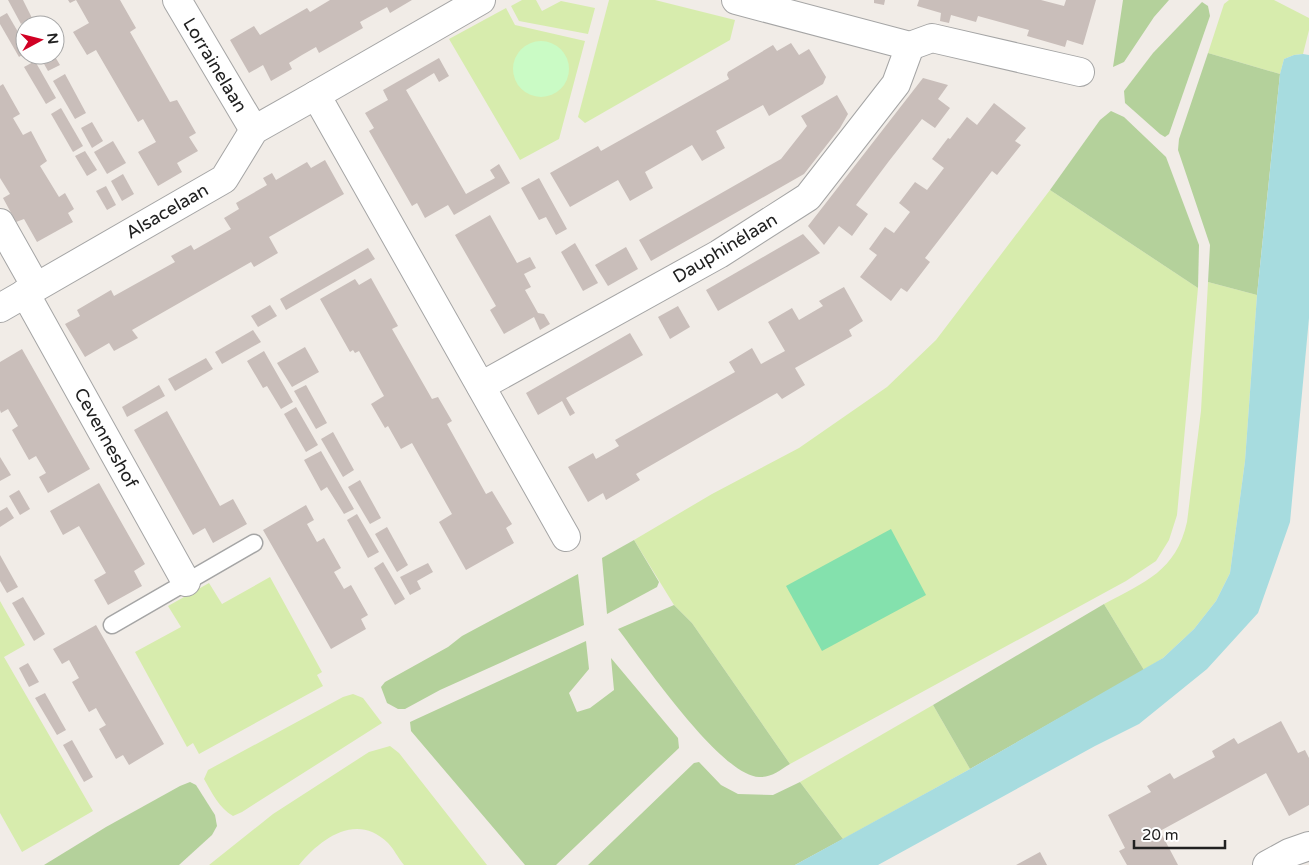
<svg xmlns="http://www.w3.org/2000/svg" width="1309" height="865" viewBox="0 0 1309 865" font-family="'Varela Round',sans-serif">
  <rect width="100%" height="100%" fill="#f1ece7"/>
  <g fill="#d7ecad">
    <polygon points="522,0 536,0 542,11 561,1 595,8 588,34 519,21 511,6"/>
    <polygon points="609,0 655,0 735,20 730,40 585,123 578,117"/>
    <polygon points="1229,0 1274,0 1309,18 1309,30 1303,54 1294,55 1284,59 1280,74 1208,53 1224,4"/>
    <polygon points="506,8 515,25 585,41 559,139 520,160 449,39"/>
    <polygon points="1050,190 1198,288 1177,515 1169,540 1156,561 1126,581 790,764 692,623 674,605 634,540 712,494 799,448 887,387 936,340"/>
    <path d="M1208,282l49,13 -12,166 -15,112 -14,28 -22,28 -31,29 -19,12 -40,-66c41,-22 72,-33 83,-82l14,-111z"/>
    <polygon points="270,577 322,672 317,675 323,686 199,754 193,743 187,747 135,652 181,627 168,606 209,583 222,604"/>
    <polygon points="0,601 25,645 4,657 93,811 22,852 0,813"/>
    <path d="M353,694l10,4 19,25 -140,89 -9,4c-14,-8 -21,-23 -29,-37l4,-9 135,-73z"/>
    <polygon points="933,705 970,769 843,839 800,782"/>
    <path d="M390,746l9,7 88,112h-83c-6,-7 -10,-16 -16,-22 -31,-31 -67,-5 -89,22h-90l64,-51 96,-62z"/>
  </g>
  <g fill="#b4d19b">
    <polygon points="1123,0 1169,0 1154,17 1124,62 1113,67"/>
    <polygon points="1202,2 1208,6 1210,16 1169,134 1165,137 1160,134 1125,103 1124,91 1153,53"/>
    <polygon points="1208,53 1280,74 1257,295 1208,282 1210,245 1178,150 1179,139"/>
    <polygon points="1111,111 1124,117 1166,157 1199,245 1198,288 1050,190 1100,120"/>
    <polygon points="634,540 659,582 657,587 607,614 602,558"/>
    <polygon points="578,574 584,625 440,690 405,709 398,709 387,703 381,687 385,682 448,647 462,636"/>
    <polygon points="1104,604 1144,670 970,769 933,705"/>
    <path d="M674,605l18,18 98,141c-10,6 -19,14 -31,13 -38,-1 -117,-117 -141,-148z"/>
    <polygon points="586,641 589,669 569,693 577,712 590,708 614,690 611,658 678,738 679,748 556,865 525,865 411,731 410,722"/>
    <polygon points="699,762 721,785 738,794 773,795 800,782 843,839 795,865 588,865 694,763"/>
    <polygon points="190,782 196,785 215,815 217,826 212,835 179,865 44,865 106,827 180,786"/>
  </g>
  <circle fill="#cafbc5" cx="541" cy="69" r="28"/>
  <polygon fill="#84e1ad" points="891,529 926,595 822,651 786,586"/>
  <polygon fill="#a7dcdf" points="1303,54 1309,55 1309,318 1290,522 1258,613 1207,669 1139,724 1095,746 878,865 795,865 970,769 1163,658 1194,629 1216,601 1230,573 1245,461 1257,295 1280,74 1284,59 1294,55"/>
  <g fill="#c9beba">
    <polygon points="8,0 23,0 32,18 21,24"/>
    <polygon points="68,0 120,0 136,28 130,32 170,102 177,100 196,133 189,137 198,151 177,163 182,172 158,186 138,152 156,142 143,119 138,122 96,50 87,55 73,32 89,23 76,0 70,3"/>
    <polygon points="330,0 412,0 390,13 387,7 360,22 363,28 319,53 316,47 302,55 289,63 292,69 271,81 263,65 249,73 230,40 254,26 260,35 307,8 310,12"/>
    <polygon points="874,0 885,0 884,5 874,3"/>
    <polygon points="919,0 1041,0 1064,6 1066,0 1096,0 1083,45 1067,40 1065,47 1027,36 1029,30 978,16 976,22 951,15 949,23 940,21 941,13 917,6"/>
    <polygon points="7,13 25,44 25,53 19,57 0,24 0,17"/>
    <polygon points="791,43 799,55 809,49 826,77 823,84 769,116 763,105 716,131 725,148 702,161 692,145 645,172 653,188 630,201 618,180 570,207 550,173 598,146 601,151 729,79 727,75 728,72 773,45 777,51"/>
    <polygon points="39,55 54,55 60,65 48,71"/>
    <polygon points="439,58 449,76 439,82 434,73 406,90 466,194 495,178 490,170 499,164 510,183 454,215 448,205 425,218 417,203 412,206 369,131 374,128 365,113 388,100 383,90"/>
    <polygon points="35,61 56,98 46,104 24,67"/>
    <polygon points="65,74 86,113 75,119 53,81"/>
    <polygon points="923,78 948,85 938,99 950,108 935,128 922,119 889,161 856,205 868,214 852,236 839,226 824,245 808,226"/>
    <polygon points="3,84 20,114 13,118 23,135 31,131 47,161 40,166 59,197 65,193 74,209 68,213 73,222 37,242 24,219 16,222 3,198 10,194 0,178 0,86"/>
    <polygon points="837,95 848,114 840,128 804,174 651,261 639,240 781,159 807,126 801,116"/>
    <polygon points="994,103 1026,128 1015,141 1021,145 997,175 992,171 942,236 925,258 930,262 907,292 901,288 891,301 860,277 877,255 869,249 885,227 894,233 910,212 899,203 915,182 927,190 944,168 932,159 948,138 950,139 967,117 977,125"/>
    <polygon points="61,108 83,146 73,152 51,114"/>
    <polygon points="92,122 103,141 92,148 81,128"/>
    <polygon points="113,141 126,163 107,174 94,152"/>
    <polygon points="85,151 97,170 87,176 75,156"/>
    <polygon points="325,160 344,194 269,237 278,253 254,267 251,262 132,330 138,338 114,351 109,343 85,357 65,324 80,316 77,310 111,290 114,296 175,262 171,256 191,245 194,250 231,229 224,218 239,209 236,203 267,185 263,178 272,173 276,180 307,162 311,168"/>
    <polygon points="123,174 134,194 122,201 111,181"/>
    <polygon points="539,178 567,229 556,235 546,217 539,220 521,188"/>
    <polygon points="106,186 116,205 107,210 96,191"/>
    <polygon points="490,215 517,263 530,257 536,268 524,274 531,287 525,290 538,313 544,314 550,324 540,330 534,317 504,334 490,310 496,306 455,235"/>
    <polygon points="803,234 820,253 718,311 706,290"/>
    <polygon points="575,243 598,283 583,291 561,252"/>
    <polygon points="626,247 638,269 608,286 595,265"/>
    <polygon points="368,248 375,259 286,310 280,299"/>
    <polygon points="371,278 398,326 392,329 432,399 438,397 452,421 447,424 486,494 492,491 512,524 506,528 514,543 466,570 439,522 452,514 412,443 401,449 388,426 385,428 371,404 384,396 359,351 355,353 353,350 350,352 320,299 355,279 359,285"/>
    <polygon points="844,287 863,321 849,330 852,336 795,368 805,385 782,399 777,393 707,433 636,474 640,480 606,500 603,493 588,502 568,467 593,453 596,459 619,446 615,440 735,372 729,362 752,348 761,364 785,351 768,322 792,308 799,320 823,306 819,301"/>
    <polygon points="270,305 277,316 258,327 251,316"/>
    <polygon points="678,306 690,327 670,339 658,317"/>
    <polygon points="253,330 261,342 222,364 215,352"/>
    <polygon points="630,333 643,355 566,398 575,413 570,416 562,401 538,415 526,393"/>
    <polygon points="305,347 319,372 292,387 277,363"/>
    <polygon points="22,349 90,469 48,493 39,477 46,473 36,456 29,460 12,430 18,426 8,409 1,413 0,410 0,362"/>
    <polygon points="264,351 293,402 281,409 267,386 263,388 247,361"/>
    <polygon points="206,358 213,369 175,391 168,379"/>
    <polygon points="159,385 165,396 127,417 122,407"/>
    <polygon points="306,385 327,423 316,429 294,391"/>
    <polygon points="296,407 318,445 306,452 284,414"/>
    <polygon points="167,411 220,506 233,499 247,524 213,543 205,528 193,535 134,430"/>
    <polygon points="333,432 354,470 343,477 321,439"/>
    <polygon points="321,451 354,509 344,514 327,487 321,491 304,460"/>
    <polygon points="0,457 11,475 0,481"/>
    <polygon points="360,480 381,518 370,524 348,487"/>
    <polygon points="99,483 145,564 134,571 142,586 108,605 94,580 106,573 79,526 63,535 50,511"/>
    <polygon points="19,490 30,509 20,515 9,496"/>
    <polygon points="306,505 314,520 307,524 317,542 324,538 341,568 334,572 344,589 351,585 368,615 361,619 366,629 331,649 263,530"/>
    <polygon points="7,507 14,518 0,527 0,511"/>
    <polygon points="357,514 379,552 368,558 347,520"/>
    <polygon points="387,527 408,565 397,572 375,534"/>
    <polygon points="0,555 18,587 7,593 0,581"/>
    <polygon points="383,562 405,599 395,605 374,568"/>
    <polygon points="428,563 433,572 417,581 421,589 410,595 400,577"/>
    <polygon points="23,597 45,634 34,641 12,603"/>
    <polygon points="96,625 164,744 129,765 123,755 116,759 99,729 106,725 101,717 96,708 89,712 72,682 79,678 69,660 62,664 53,649"/>
    <polygon points="28,663 39,682 29,687 19,668"/>
    <polygon points="45,693 66,730 57,735 35,698"/>
    <polygon points="1281,721 1298,753 1305,750 1309,758 1309,805 1289,816 1266,773 1160,831 1178,865 1127,865 1119,851 1125,848 1108,815 1151,792 1147,786 1170,773 1174,779 1215,757 1212,751 1234,738 1238,744"/>
    <polygon points="72,740 93,777 84,782 63,745"/>
    <polygon points="1040,852 1047,865 1016,865"/>
  </g>
  <g fill="none" stroke-linecap="round" stroke-linejoin="round">
    <g stroke="#a5a5a5" stroke-width="19">
      <polyline id="service" points="112,625 254,543"/>
    </g>
    <g stroke="#a5a5a5" stroke-width="30">
      <g id="minor">
        <polyline points="177,0 254,130"/>
        <polyline points="481,0 316,95 566,537"/>
        <polyline points="736,0 910,46 932,38 1080,72"/>
        <polyline points="0,223 36,287"/>
        <polyline points="25,293 186,582"/>
        <polyline points="0,308 224,179 254,130 316,95"/>
        <polyline points="481,386 719,254 808,197 896,84 910,46"/>
        <polyline points="1267,865 1289,853 1309,846"/>
      </g>
    </g>
    <use href="#service" stroke="#fff" stroke-width="16"/>
    <use href="#minor" stroke="#fff" stroke-width="28"/>
  </g>
  <g text-anchor="middle" dominant-baseline="central" stroke-width="4.5" stroke-linejoin="round" paint-order="stroke">
    <g font-size="18" fill="#212121" stroke="#fff">
      <text transform="translate(215 65) rotate(59)">Lorrainelaan</text>
      <text transform="translate(167 211) rotate(-30)">Alsacelaan</text>
      <text transform="translate(725 248) rotate(-31)">Dauphinélaan</text>
      <text transform="translate(106 438) rotate(61)">Cevenneshof</text>
    </g>
  </g>
  <g transform="translate(40 40) rotate(83)"><circle r="24" fill="#ffffff" stroke="#a6a6a6"/>
  <path d="M0-4L9 19L0 12L-9 19Z" fill="#d10024"/>
  <text y="-8" font-size="14" font-weight="bold" text-anchor="middle" fill="#212121">N</text>
  </g>
  <path d="M1134 840v8h91v-8" fill="none" stroke="#212121" stroke-width="2.5"/>
  <text x="1142" y="840" font-size="15" fill="#212121" stroke="#ffffff" stroke-width="4" paint-order="stroke">20 m</text>
</svg>
